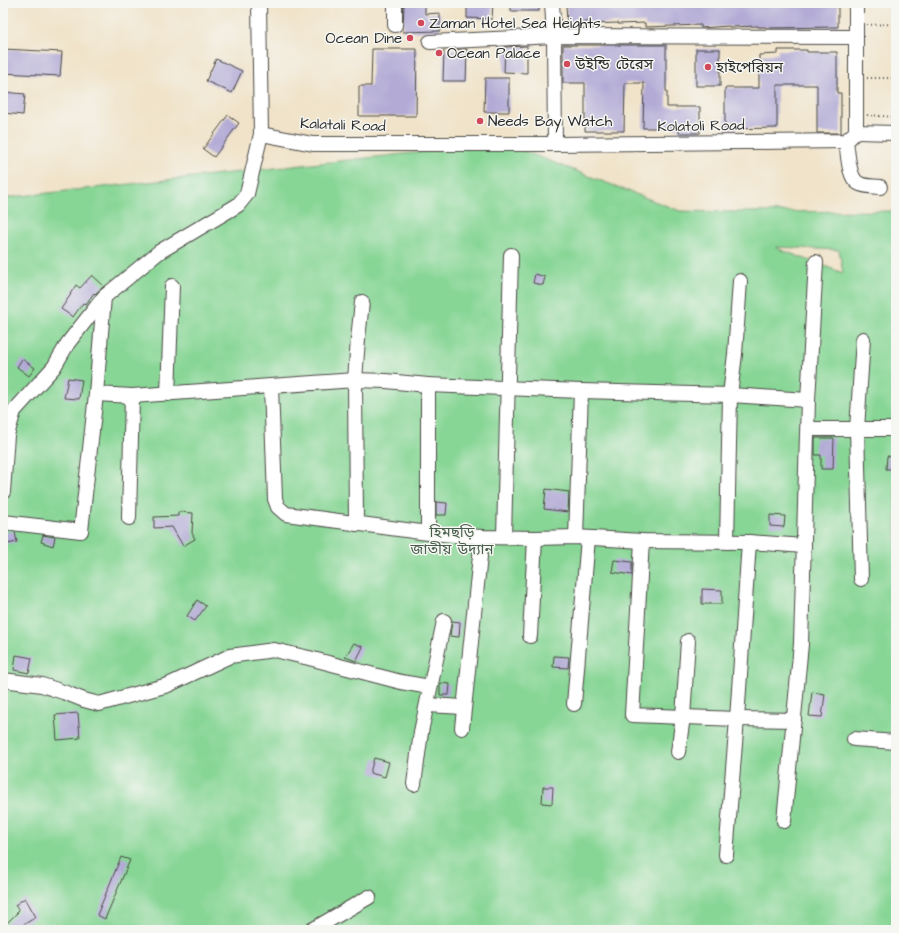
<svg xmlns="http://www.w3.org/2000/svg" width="899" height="933" viewBox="0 0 899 933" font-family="'Architects Daughter','Noto Sans Bengali',sans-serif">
  <rect width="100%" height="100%" fill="#f6f6f2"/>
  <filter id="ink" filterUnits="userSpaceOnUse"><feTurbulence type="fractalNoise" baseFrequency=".025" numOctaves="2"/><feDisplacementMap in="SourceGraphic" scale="8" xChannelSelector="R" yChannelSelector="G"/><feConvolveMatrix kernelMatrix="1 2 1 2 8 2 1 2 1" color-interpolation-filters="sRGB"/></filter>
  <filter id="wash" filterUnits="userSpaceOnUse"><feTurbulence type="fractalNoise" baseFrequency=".012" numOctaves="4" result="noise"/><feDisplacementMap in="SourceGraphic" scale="16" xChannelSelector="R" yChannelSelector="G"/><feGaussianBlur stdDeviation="0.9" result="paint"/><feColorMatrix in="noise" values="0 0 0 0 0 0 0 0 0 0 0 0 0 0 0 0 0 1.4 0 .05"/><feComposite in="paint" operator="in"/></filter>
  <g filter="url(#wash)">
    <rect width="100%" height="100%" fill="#f0e3c9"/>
    <path fill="#87d695" stroke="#598060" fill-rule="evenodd" d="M503,143l177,68 56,1 160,-1v81l-1,1 1,1v636h-893v-732zM776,247l63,3 4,23 -67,-25z"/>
    <g id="blocks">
      <g fill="#b3abd6">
        <polygon points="404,3 425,3 425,14 440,13 440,31 403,32"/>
        <polygon points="467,3 493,3 492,19 467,18"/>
        <rect x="511" y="3" width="28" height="8"/>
        <polygon points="566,3 838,3 838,27 766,28 766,27 758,27 758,26 729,27 729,26 701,28 701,25 645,27 645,23 618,24 618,23 589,24 589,22 567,23"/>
        <polygon points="563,45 666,45 666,91 667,91 667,107 700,107 700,133 679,133 679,128 643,128 644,83 625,83 624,131 585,131 585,83 563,83"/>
        <polygon points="527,46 527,73 504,72 505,47"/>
        <polygon points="3,49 62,52 60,76 3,73"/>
        <polygon points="372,49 417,49 416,116 359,116 359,86 371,86"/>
        <polygon points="467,49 466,81 443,81 444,50"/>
        <rect x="696" y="49" width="24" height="37"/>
        <polygon points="778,50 807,50 807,52 837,52 837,93 841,93 841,133 817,133 817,85 777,85 777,128 725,129 725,88 759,88 759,55 778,54"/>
        <polygon points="216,59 242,71 232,93 206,81"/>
        <polygon points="485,78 509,78 509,112 484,112"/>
        <polygon points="3,92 25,94 23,115 3,113"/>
        <polygon points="228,115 239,123 214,157 203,149"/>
        <polygon points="535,274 545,277 543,285 533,283"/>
        <polygon points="92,275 104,286 95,294 94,293 86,304 83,303 73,317 61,309 71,294 70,294 76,285 80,288"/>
        <polygon points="22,359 35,368 29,376 17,367"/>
        <polygon points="68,378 82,380 79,399 64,398"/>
        <polygon points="815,438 834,438 833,469 821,469 821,455 815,455"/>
        <polygon points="887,456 896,457 896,469 886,469"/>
        <polygon points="546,489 569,492 568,512 544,509"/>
        <polygon points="436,502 447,503 446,515 436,515"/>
        <polygon points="178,512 193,513 192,533 195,539 183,546 172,527 154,528 154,517 178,516"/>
        <polygon points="770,515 785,516 784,527 770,526"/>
        <polygon points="10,531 15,532 17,542 7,544 4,533"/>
        <polygon points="43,535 55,537 53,546 41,542"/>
        <polygon points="614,560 632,562 632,575 612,572"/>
        <polygon points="702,589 722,590 722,604 702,604"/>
        <polygon points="197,600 206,606 195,621 187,616"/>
        <polygon points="452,621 460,622 459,637 450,636"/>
        <polygon points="354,643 363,647 356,661 345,657"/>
        <polygon points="16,655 32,658 29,673 14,670"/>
        <polygon points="554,656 569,657 568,668 553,667"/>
        <polygon points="440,683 450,684 449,695 440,695"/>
        <polygon points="812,692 825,694 822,717 809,716"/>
        <polygon points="78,713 80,738 57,740 55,715"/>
        <polygon points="374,758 389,762 385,777 370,773"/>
        <polygon points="543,787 553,787 552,804 542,803"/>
        <polygon points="121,857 130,860 105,919 97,915"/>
        <polygon points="25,898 36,917 15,930 3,930 3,927 19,911 15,905"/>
      </g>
    </g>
  </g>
  <g filter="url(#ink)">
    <use href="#blocks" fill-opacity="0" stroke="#494743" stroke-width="1"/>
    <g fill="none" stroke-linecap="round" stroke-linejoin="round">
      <g stroke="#494743" stroke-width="16">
        <g id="minor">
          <polyline points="259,3 261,134 313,144 555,144 846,141 856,132 856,3"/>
          <polyline points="552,3 554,36 555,144"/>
          <polyline points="395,25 395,3"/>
          <polyline points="430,42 554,36 856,37"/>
          <polyline points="856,132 896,133"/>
          <path d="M846,141c2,11 2,36 12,42 6,4 16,3 22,4"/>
          <polyline points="428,385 428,533"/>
          <polyline points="271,386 275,499 278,507 286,514 428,533 482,537 535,538 576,537 642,541 749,542 804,546"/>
          <polyline points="96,394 132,396 355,380 386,381 428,385 581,391 730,395 808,400"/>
          <polyline points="168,394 172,286"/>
          <polyline points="808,429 896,429"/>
          <polyline points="3,492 7,435 14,411 54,367 68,343 104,297 159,252 238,205 247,194 261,134"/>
          <polyline points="129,518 132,396"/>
          <polyline points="3,522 81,531 96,394 104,297"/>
          <polyline points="356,524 355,380 358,339 362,302"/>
          <polyline points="504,537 511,255"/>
          <polyline points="576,537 581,391"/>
          <polyline points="642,541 632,715 737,719 794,720"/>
          <polyline points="727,542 730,395 735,354 740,281"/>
          <polyline points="861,579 857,429 863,339"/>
          <polyline points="530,636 535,538"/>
          <polyline points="3,680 42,685 66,693 84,700 99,704 168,685 230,656 274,650 309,658 401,682 430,687"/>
          <polyline points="574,704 588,538"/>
          <polyline points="427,705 464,707"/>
          <polyline points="462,728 482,537"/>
          <polyline points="854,739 896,742"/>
          <polyline points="678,752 683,717 688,641"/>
          <polyline points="414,784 421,732 444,621"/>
          <polyline points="784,821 801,644 808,400 816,262"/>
          <polyline points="726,855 737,719 749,542"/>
          <polyline points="312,930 369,897"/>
        </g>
      </g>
      <g stroke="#494743" stroke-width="2" stroke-dasharray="1 3" stroke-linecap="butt">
        <polyline points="867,25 896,24"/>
        <polyline points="867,78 896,78"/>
        <polyline points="867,115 896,117"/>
      </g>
      <use href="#minor" stroke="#fff" stroke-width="14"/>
    </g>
  </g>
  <g fill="#d1495b" stroke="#f6f6f2" stroke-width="1.5">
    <circle cx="421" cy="23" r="4"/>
    <circle cx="410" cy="38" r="4"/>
    <circle cx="439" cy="53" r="4"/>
    <circle cx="567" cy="64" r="4"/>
    <circle cx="708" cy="67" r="4"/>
    <circle cx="480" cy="121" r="4"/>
  </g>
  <g text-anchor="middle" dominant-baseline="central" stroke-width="3" stroke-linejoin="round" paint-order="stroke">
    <g font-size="15" fill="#2b2b2b" stroke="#f6f6f2" text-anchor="start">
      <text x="429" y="23">Zaman Hotel Sea Heights</text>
      <text x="402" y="38" text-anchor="end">Ocean Dine</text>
      <text x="447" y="53">Ocean Palace</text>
      <text x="575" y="64">উইন্ডি টেরেস</text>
      <text x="716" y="67">হাইপেরিয়ন</text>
      <text x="488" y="121">Needs Bay Watch</text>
    </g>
    <g font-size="15" fill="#2b2b2b" stroke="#f6f6f2">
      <text transform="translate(343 125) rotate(2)">Kalatali Road</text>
      <text transform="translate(701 126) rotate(-1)">Kolatoli Road</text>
    </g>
    <g font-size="15" fill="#475e4b" stroke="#f6f6f2">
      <text x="452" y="532">হিমছড়ি<tspan x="452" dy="17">জাতীয় উদ্যান</tspan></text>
    </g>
  </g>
  <rect width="899" height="933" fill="none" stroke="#f6f6f2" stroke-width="16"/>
</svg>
